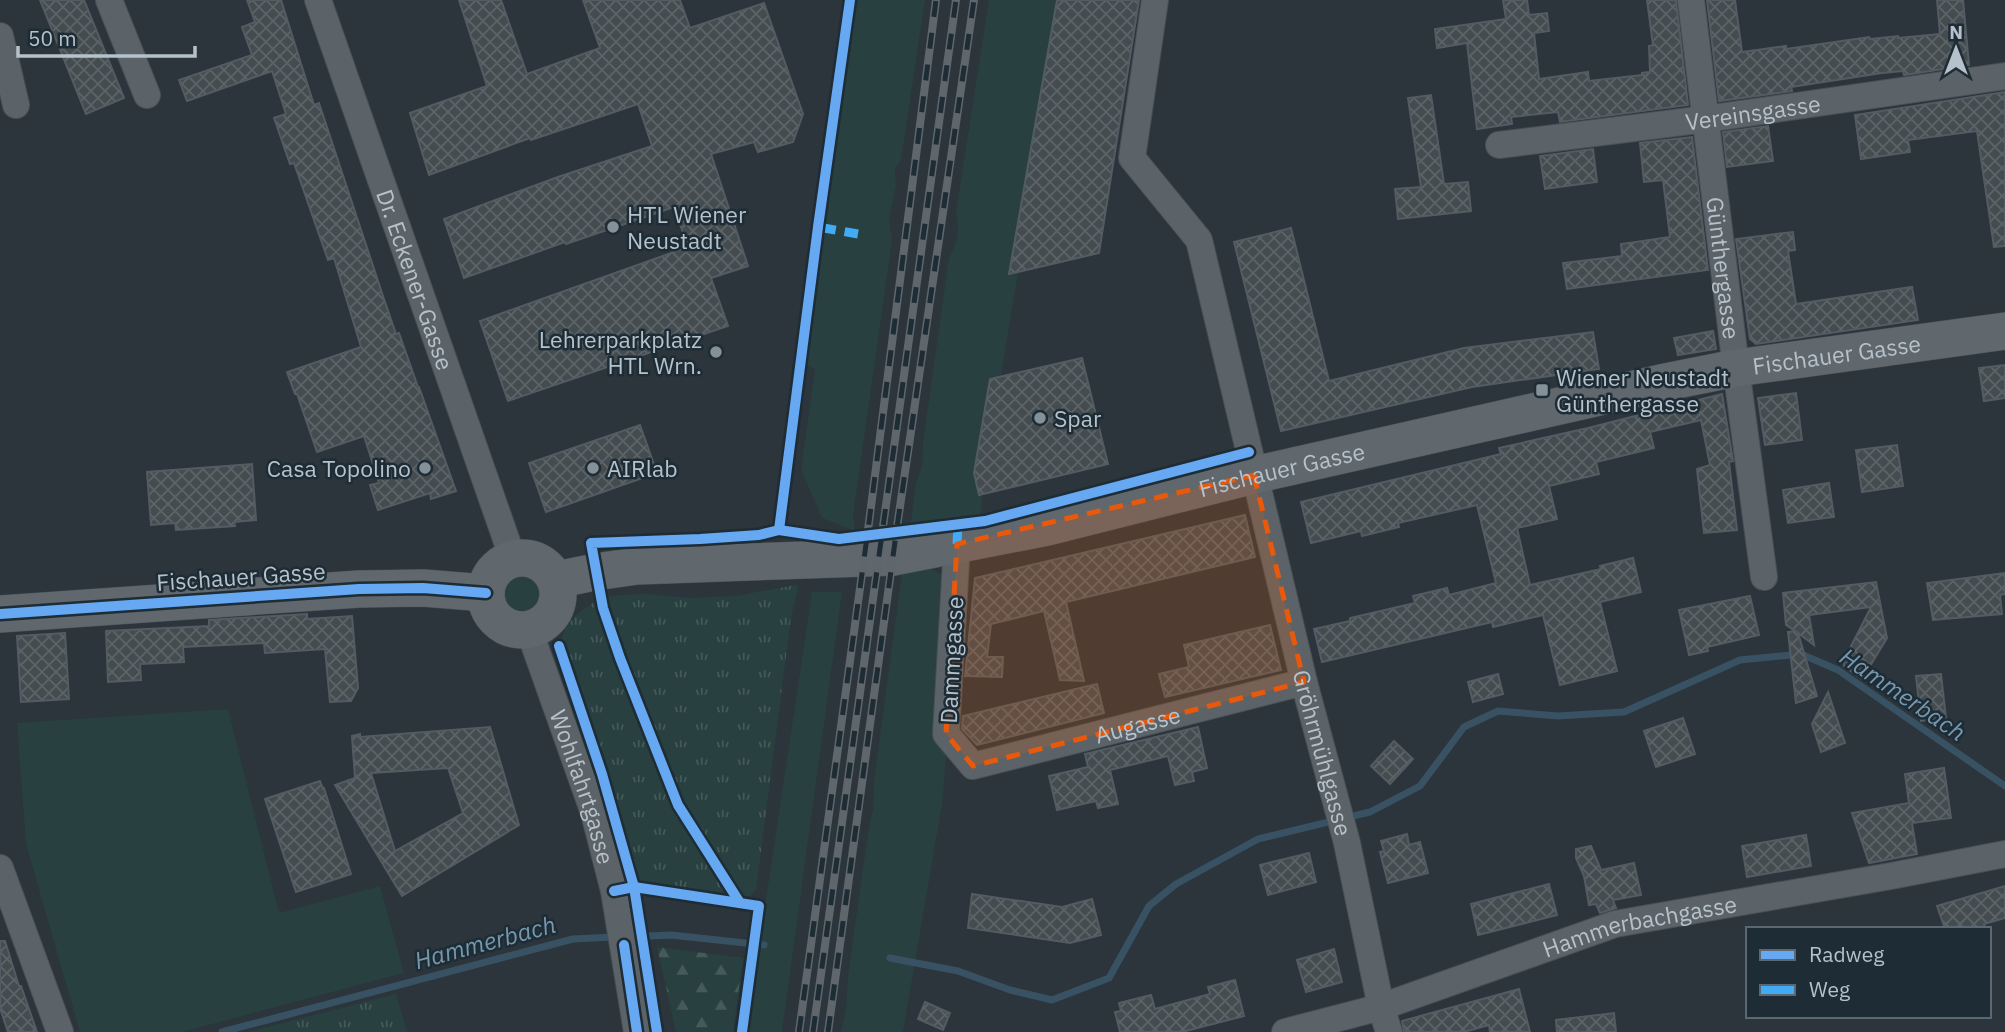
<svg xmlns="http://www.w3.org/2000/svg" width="2005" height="1032" viewBox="0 0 2005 1032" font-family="'IBM Plex Sans',sans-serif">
  <defs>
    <pattern id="forest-firs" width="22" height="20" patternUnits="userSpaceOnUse" patternTransform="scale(1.75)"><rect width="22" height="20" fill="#28403f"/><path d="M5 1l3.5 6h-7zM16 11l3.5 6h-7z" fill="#455a59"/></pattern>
    <pattern id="park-tufts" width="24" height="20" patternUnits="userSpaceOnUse" patternTransform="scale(1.75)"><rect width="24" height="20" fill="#28403f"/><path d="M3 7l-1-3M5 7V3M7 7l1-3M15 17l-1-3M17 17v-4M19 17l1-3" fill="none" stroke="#455a59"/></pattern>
    <pattern id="building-cross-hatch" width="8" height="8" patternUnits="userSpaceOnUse" patternTransform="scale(1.75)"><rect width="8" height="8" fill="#444c50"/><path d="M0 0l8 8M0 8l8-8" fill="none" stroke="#5d6468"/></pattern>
  </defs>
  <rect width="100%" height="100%" fill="#2b353b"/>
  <g fill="#28403f">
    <polygon points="857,0 925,0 901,160 895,169 896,185 889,220 892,240 853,516 855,531 822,518 801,470 815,370 806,363"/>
    <path d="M989,0h74l-80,485 -3,44 -73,-3 4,-5 5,-39 6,-15 1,-25 26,-184c9,-16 11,-28 7,-46z"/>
    <polygon points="932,569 942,575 959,601 942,805 903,1032 841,1032 846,1009 848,975 868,833 873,809 874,781 902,573"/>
    <circle cx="523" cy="592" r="23"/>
    <polygon points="812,592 842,592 782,1032 748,1032 765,906"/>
    <polygon points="228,709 279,913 380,886 404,973 182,1032 80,1032 26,844 17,723"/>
  </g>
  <polygon fill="url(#forest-firs)" points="657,947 743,958 733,1032 676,1032"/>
  <g fill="url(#park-tufts)">
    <polygon points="796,585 798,588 791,617 756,890 750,896 729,897 646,884 636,879 606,762 561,645 562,636 566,627 576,615 600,598 619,595 645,594 690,598 735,596"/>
    <polygon points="396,994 407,1032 248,1032"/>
  </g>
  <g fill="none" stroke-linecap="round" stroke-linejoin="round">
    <g stroke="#385264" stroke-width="7">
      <polyline points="627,937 671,935 764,945"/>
      <polyline points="890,958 958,971 1010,990 1052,1000 1109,978 1149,906 1176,884 1258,839 1370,812 1420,786 1464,727 1498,711 1558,716 1624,712 1740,660 1801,654 1838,670 2005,786"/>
      <polyline points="222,1032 573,939 615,937"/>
    </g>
  </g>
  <g fill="url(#building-cross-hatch)" stroke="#535c62" stroke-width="2" fill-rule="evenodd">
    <polygon points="40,0 84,0 124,98 86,114"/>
    <polygon points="247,0 281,0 314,105 319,103 383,296 396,334 399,333 418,387 419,387 456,491 431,499 430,493 378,510 370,485 379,483 364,436 317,452 297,394 295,394 287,372 361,347 334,258 328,260 294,163 290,164 274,118 286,114 272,71 187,101 179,80 252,55 242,27 255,22"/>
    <polygon points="459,0 501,0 527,74 600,48 583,0 680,0 690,28 764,3 803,114 793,142 758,152 754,142 711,154 748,266 711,278 728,326 508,401 480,321 688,247 674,207 566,244 565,242 464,278 444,219 558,177 652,146 638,104 531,140 530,138 429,175 410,113 487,86"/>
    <polygon points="1057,0 1139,0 1099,253 1009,274"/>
    <polygon points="1503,0 1527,0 1529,15 1547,13 1549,31 1534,33 1539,79 1588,72 1589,81 1642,75 1642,73 1650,72 1649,46 1653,45 1647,0 1676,0 1688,105 1560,122 1558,112 1511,117 1512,124 1477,129 1467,43 1437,48 1435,29 1506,19"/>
    <polygon points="1707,0 1735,0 1742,52 1786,46 1786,49 1869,37 1870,39 1898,36 1898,38 1940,34 1937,0 1963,0 1969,65 1904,75 1903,71 1882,73 1791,87 1792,91 1719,101"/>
    <polygon points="2005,92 2005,246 1994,247 1977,131 1908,140 1910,152 1861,159 1855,115"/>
    <polygon points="1431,95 1444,184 1468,182 1471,211 1398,219 1395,189 1421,187 1408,98"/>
    <polygon points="1768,126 1773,161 1727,167 1723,132"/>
    <polygon points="1692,137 1708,270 1567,289 1563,263 1622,256 1621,244 1670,237 1663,180 1644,182 1640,143"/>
    <polygon points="1593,149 1597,182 1545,189 1540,156"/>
    <polygon points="1291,228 1329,381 1464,348 1593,332 1599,369 1472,387 1281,431 1234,242"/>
    <polygon points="1793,232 1795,250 1788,251 1796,304 1912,287 1918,320 1756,344 1750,339 1736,239"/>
    <polygon points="1713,331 1716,349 1678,355 1674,338"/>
    <polygon points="1082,358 1108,464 979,495 974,473 990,379"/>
    <polygon points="2005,365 2005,398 1984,401 1979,368"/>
    <polygon points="1796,393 1802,440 1765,445 1758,398"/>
    <polygon points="1722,394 1733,461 1729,462 1737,530 1704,533 1697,469 1710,465 1701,420 1650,432 1654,448 1596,462 1599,474 1549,486 1557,519 1517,528 1530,585 1601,569 1600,566 1633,558 1641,592 1600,602 1617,671 1560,685 1543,615 1493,627 1492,622 1322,662 1314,629 1350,621 1350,618 1415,603 1413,596 1447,588 1449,595 1496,583 1477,505 1398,523 1399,527 1362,536 1361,531 1311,543 1301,502 1501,454 1499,448 1588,428"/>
    <polygon points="640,425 657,473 546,512 529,463"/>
    <polygon points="1897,445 1903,486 1862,492 1856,450"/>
    <polygon points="252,464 256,520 234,522 235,526 176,530 175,523 151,525 147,472"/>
    <polygon points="1829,483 1834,517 1788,523 1783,490"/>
    <polygon points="1245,515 1255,557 1066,602 1084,681 1060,680 1044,611 991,624 987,657 1003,657 1002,677 965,676 975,578"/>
    <polygon points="2005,573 2005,594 2000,595 2002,614 1933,620 1927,583"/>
    <polygon points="1876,582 1887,638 1862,679 1844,666 1844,660 1871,607 1809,615 1814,645 1798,633 1817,696 1796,703 1788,632 1795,631 1786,625 1783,593"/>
    <polygon points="1750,596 1759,635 1707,647 1708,651 1689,655 1679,610"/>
    <polygon points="307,614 307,619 352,616 358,688 351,701 330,702 325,649 265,653 264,643 183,647 184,662 140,664 141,680 108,682 106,631 209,626 209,620"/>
    <polygon points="1270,625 1281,670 1165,697 1159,674 1189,667 1184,645"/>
    <polygon points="65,633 69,699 21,702 17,636"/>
    <polygon points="1498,674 1503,694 1473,702 1468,682"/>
    <polygon points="1941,674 1946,718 1921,721 1916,676"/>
    <polygon points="1097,684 1104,713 977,745 962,729 963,716"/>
    <polygon points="1828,692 1845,743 1821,752 1812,724"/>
    <polygon points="1683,718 1695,754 1656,767 1644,731"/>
    <path d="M490,727l29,98 -117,71 -67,-111 20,-7 -3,-42 8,-2v3zM448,768l15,45 -68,38 -24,-78z"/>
    <polygon points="1198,727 1207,768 1192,772 1194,781 1175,785 1168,756 1110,770 1118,804 1098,808 1096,801 1057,810 1049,776 1088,767 1085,754"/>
    <polygon points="1394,741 1413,759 1390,784 1371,766"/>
    <polygon points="1944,768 1951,818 1912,823 1917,854 1869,863 1852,813 1909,803 1905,774"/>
    <polygon points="320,781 323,789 324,788 351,874 296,892 265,799"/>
    <polygon points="1407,834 1409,845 1420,842 1428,873 1388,883 1380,852 1384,851 1381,841"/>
    <polygon points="1806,835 1811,866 1747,877 1742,846"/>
    <polygon points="1591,846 1601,870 1634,863 1641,895 1613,900 1616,908 1600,913 1596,904 1589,905 1584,876 1576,858 1576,849"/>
    <polygon points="1309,853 1316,882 1268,895 1260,865"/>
    <polygon points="1549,884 1557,915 1478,935 1471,904"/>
    <polygon points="2005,886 2005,918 1984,924 1986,929 1945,929 1937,906"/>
    <polygon points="972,894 1062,907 1092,899 1101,935 1070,943 968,928"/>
    <polygon points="0,941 5,941 19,986 21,986 37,1032 8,1032 0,1008"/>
    <polygon points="1334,949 1342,982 1306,992 1297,960"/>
    <polygon points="1235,980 1244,1016 1182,1032 1120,1032 1115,1012 1121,1011 1119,1003 1151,995 1155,1009 1210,994 1208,987"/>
    <polygon points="1519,989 1530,1032 1490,1032 1489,1025 1464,1032 1404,1032 1402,1021"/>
    <polygon points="925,1002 950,1013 943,1030 918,1019"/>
    <polygon points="1614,1013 1616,1032 1557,1032 1556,1020"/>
  </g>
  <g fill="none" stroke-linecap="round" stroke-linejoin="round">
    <g stroke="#495055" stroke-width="28">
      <g id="street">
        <polyline points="109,0 147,95"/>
        <path id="s1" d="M318,0l195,559"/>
        <path id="s2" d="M1155,0l-23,158 67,82 105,442 43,161 34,164 8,25"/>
        <path id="s3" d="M1691,0l45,368 28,209"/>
        <polyline points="0,36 16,105"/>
        <path id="s4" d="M1499,145l207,-26 299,-43"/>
        <path id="s5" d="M957,544l-11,190 27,32 331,-84"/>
        <path id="s6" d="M529,630l65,183 20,78 23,141"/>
        <polyline points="0,868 60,1032"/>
        <path id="s7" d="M1285,1032l96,-25 234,-83 276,-48 114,-22"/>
      </g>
    </g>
    <g stroke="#495055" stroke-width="38">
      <g id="secondary">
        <circle cx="522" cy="594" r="36"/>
        <path id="s8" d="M556,580l39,-8 42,-6 256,-9 154,-30 207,-52 407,-92 75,-15 269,-37"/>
        <polyline points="0,614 359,589 423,588 486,593"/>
      </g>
    </g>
    <use href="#street" stroke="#5c6368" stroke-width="26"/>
    <use href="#secondary" stroke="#60676d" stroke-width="37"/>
    <g stroke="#60676c" stroke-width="8">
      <g id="rail">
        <polyline points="799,1032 868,530 936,0"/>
        <polyline points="813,1032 956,0"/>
        <polyline points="828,1032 897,527 974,0"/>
      </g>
    </g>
    <use href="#rail" stroke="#1e2c36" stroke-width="5" stroke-dasharray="16" stroke-linecap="butt"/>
    <g stroke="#42abf6" stroke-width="9" stroke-dasharray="18 9" stroke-linecap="butt">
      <polyline points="818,227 858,234"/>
      <polyline points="957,544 958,524"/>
    </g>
    <g stroke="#1e2c36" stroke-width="15">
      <g id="cycleway">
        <polyline points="779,530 818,227 850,0"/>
        <polyline points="0,614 359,589 423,588 486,593"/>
        <polyline points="559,646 602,774 634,887 657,1032"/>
        <polyline points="614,891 634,887 759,906 742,1032"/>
        <polyline points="740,903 678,805 620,658 603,608 591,543 700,539 759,535 779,530 839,539 985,521 1249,452"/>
        <polyline points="624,945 637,1032"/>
      </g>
    </g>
    <use href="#cycleway" stroke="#66a8f1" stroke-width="10"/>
  </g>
  <path fill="#e8590c" fill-opacity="0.2" stroke="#e8590c" stroke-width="5" stroke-dasharray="14 9" stroke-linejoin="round" d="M1254,475l50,207 -331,84 -27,-32 11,-190z"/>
  <g fill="#859199" stroke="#1e2c36" stroke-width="2.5">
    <circle cx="613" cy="227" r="7"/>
    <circle cx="716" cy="352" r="7"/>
    <rect x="1535" y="383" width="14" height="14" rx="3.5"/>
    <circle cx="1040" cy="418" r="7"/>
    <circle cx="425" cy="468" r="7"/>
    <circle cx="593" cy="468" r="7"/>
  </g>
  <g text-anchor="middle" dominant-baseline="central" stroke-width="5" stroke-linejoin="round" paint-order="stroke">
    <g font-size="23" fill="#b6c2cb" stroke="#1e2c36">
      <text stroke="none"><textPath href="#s4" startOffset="256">Vereinsgasse</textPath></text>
      <text stroke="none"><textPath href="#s3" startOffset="270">Günthergasse</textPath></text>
      <text stroke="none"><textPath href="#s1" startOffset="296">Dr. Eckener-Gasse</textPath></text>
      <text stroke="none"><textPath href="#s8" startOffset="1304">Fischauer Gasse</textPath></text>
      <text stroke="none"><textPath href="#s8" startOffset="737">Fischauer Gasse</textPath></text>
      <text transform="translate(241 576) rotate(-4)">Fischauer Gasse</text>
      <text transform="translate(951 660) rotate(-87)">Dammgasse</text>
      <text stroke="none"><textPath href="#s5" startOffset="402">Augasse</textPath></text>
      <text stroke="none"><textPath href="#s2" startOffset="793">Gröhrmühlgasse</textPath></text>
      <text stroke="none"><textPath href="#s6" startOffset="166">Wohlfahrtgasse</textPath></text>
      <text stroke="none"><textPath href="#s7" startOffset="371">Hammerbachgasse</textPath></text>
    </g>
    <g font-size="23" fill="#b6c2cb" stroke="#1e2c36" text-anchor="start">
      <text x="627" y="214">HTL Wiener<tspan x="627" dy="26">Neustadt</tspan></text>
      <text x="702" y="339" text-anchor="end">Lehrerparkplatz<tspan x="702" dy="26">HTL Wrn.</tspan></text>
      <text x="1556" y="377">Wiener Neustadt<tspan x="1556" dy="26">Günthergasse</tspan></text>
      <text x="1054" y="418">Spar</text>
      <text x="411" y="468" text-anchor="end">Casa Topolino</text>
      <text x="607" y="468">AIRlab</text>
    </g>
    <g font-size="24" font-style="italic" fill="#7698ae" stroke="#1e2c36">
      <text transform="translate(1903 694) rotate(34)">Hammerbach</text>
      <text transform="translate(485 942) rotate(-15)">Hammerbach</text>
    </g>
  </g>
  <rect x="1746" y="927" width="245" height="91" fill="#1e2c36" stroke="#5b6872" stroke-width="2"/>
  <rect x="1760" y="950" width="35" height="10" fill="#66a8f1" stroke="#5b6872" stroke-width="2"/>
  <text x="1809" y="962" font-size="21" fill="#b6c2cb">Radweg</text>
  <rect x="1760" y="985" width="35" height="10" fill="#42abf6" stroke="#5b6872" stroke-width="2"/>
  <text x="1809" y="997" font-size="21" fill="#b6c2cb">Weg</text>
  <g transform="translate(1956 49)" stroke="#1e2c36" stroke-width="5" paint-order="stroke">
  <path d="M0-5L12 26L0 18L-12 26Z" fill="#b6c2cb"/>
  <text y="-10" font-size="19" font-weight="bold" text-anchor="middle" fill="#b6c2cb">N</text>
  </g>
  <path d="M18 46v10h177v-10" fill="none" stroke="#b6c2cb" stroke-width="3.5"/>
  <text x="28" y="46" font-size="21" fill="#b6c2cb" stroke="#1e2c36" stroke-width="5" paint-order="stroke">50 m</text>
</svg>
